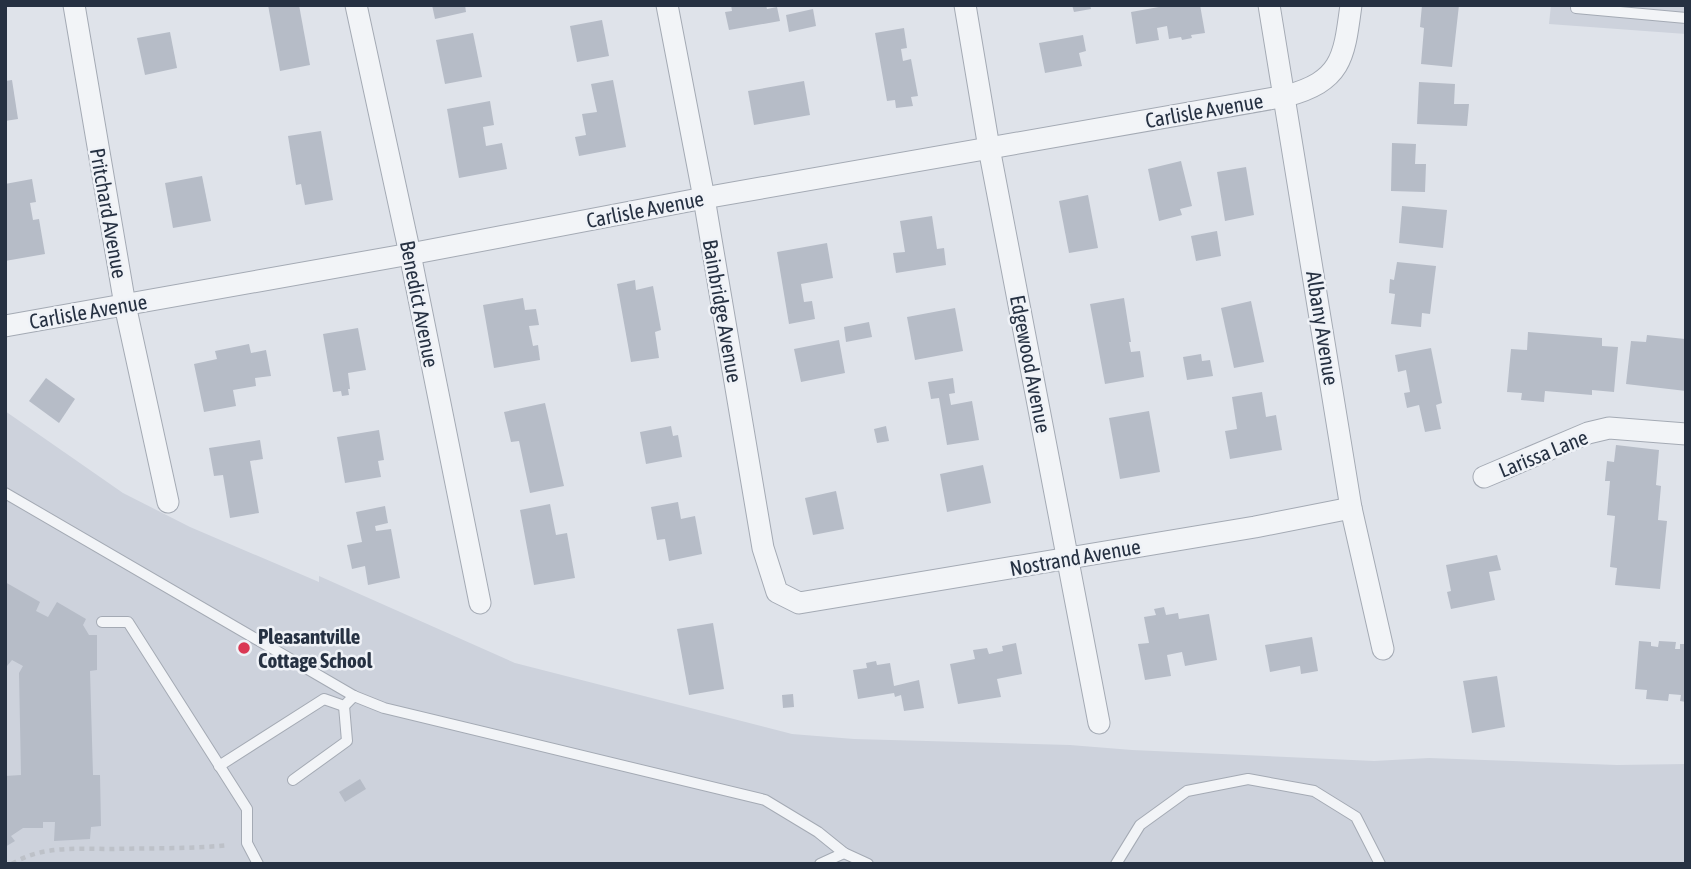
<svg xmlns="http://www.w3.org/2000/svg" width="1691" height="869" viewBox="0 0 1691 869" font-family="'Asap Condensed',sans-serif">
  <rect width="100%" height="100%" fill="#dfe3ea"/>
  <g fill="#cdd2dc">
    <polygon points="1551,5 1686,5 1686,34 1549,24"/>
    <polygon points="5,411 123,493 190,527 319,582 319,576 515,663 792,734 854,739 1070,745 1132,750 1374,761 1429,758 1617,765 1686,764 1686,864 5,864"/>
  </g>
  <g fill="#b6bcc7">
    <polygon points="268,5 299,5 310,65 280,71"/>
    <polygon points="432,5 465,5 466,12 435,19"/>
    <polygon points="731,5 766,5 767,9 777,7 780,21 729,30 725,12 732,11"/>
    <polygon points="1072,5 1090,5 1091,9 1074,12"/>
    <polygon points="1170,5 1200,5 1205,33 1191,35 1192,38 1182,40 1181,37 1169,39 1167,26 1157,28 1159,40 1136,44 1131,12"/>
    <polygon points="1422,5 1459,5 1452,67 1421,64 1424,28 1420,27"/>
    <polygon points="813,9 816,26 789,32 786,15"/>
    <polygon points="602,20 609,56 577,62 570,26"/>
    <polygon points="904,28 907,48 901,49 903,61 911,59 918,96 911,97 913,106 896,108 895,100 887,101 875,33"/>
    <polygon points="170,32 177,68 145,75 137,38"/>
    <polygon points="473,33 482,77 445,84 436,40"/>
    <polygon points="1083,35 1086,51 1079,53 1082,66 1045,73 1039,43"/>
    <polygon points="12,80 18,119 5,121 5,81"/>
    <polygon points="613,80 626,147 579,156 575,137 586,135 582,114 597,112 591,84"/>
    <polygon points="804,81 810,115 754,125 748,91"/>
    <polygon points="1419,82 1455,84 1454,104 1469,104 1467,126 1417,124"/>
    <polygon points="490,101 494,125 483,127 486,146 502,143 507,169 459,178 447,109"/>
    <polygon points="321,131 333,200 305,205 301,184 296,185 288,136"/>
    <polygon points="1392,143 1416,144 1415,164 1426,164 1425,192 1391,191"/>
    <polygon points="1181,161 1192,206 1180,209 1182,215 1159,221 1148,169"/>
    <polygon points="1246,167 1254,215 1225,221 1217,172"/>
    <polygon points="202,176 211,221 173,228 165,183"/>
    <polygon points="32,179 36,202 30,203 33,220 39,219 45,254 5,261 5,184"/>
    <polygon points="1088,195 1098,248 1069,253 1059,201"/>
    <polygon points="1402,206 1447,210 1443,248 1399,243"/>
    <polygon points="932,216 937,249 944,248 946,265 896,273 893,253 905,252 900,221"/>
    <polygon points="1217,231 1221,256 1196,261 1191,236"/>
    <polygon points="827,243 833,278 801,284 804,302 812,301 815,319 789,324 777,252"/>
    <polygon points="1397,262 1436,266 1430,314 1422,313 1421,327 1391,324 1395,294 1389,293 1390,279 1394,280"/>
    <polygon points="635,280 636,290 653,286 661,330 655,332 659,358 631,362 617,284"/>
    <polygon points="523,298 525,310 536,309 539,325 529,326 533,346 538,345 540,360 494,368 483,305"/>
    <polygon points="1124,298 1131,342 1129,342 1131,352 1140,351 1144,377 1105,384 1090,304"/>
    <polygon points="1251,301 1264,362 1234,368 1221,308"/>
    <polygon points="955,308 963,351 915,360 907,317"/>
    <polygon points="869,322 872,337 846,342 844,327"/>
    <polygon points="358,328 366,370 348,373 350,389 348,389 349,395 342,396 341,391 333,392 323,334"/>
    <polygon points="1528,332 1602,338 1602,346 1618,347 1614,392 1592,390 1592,395 1545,391 1544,402 1521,400 1522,393 1507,392 1511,349 1527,350"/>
    <polygon points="1647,335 1685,339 1686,391 1626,384 1631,341 1646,342"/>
    <polygon points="839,340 845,373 801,382 794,349"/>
    <polygon points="249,344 251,353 266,350 271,376 255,378 256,386 233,390 236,406 204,412 194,364 217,359 215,351"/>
    <polygon points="1431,348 1442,403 1436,405 1441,429 1425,432 1419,405 1407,408 1404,393 1410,392 1406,370 1398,372 1395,355"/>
    <polygon points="1201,354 1202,361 1210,360 1213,376 1187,380 1183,357"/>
    <polygon points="46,378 75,399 59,423 29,401"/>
    <polygon points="953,378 955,393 949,394 951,405 972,401 979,440 947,445 939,398 931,399 928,382"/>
    <polygon points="1262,392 1266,417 1276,415 1282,450 1230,459 1225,431 1237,429 1232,397"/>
    <polygon points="545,403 564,486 530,493 519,441 511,442 504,412"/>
    <polygon points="1149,411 1160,472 1120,479 1109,418"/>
    <polygon points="671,426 673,436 678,435 682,457 646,464 640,432"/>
    <polygon points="886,426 889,441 877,443 874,429"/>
    <polygon points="379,430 384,460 378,461 381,477 345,483 337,437"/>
    <polygon points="260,440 263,459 250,461 259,513 230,518 223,475 214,476 209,448"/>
    <polygon points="1616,445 1659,450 1656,485 1661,486 1658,520 1667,521 1660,589 1615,585 1617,568 1610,567 1615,516 1607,515 1610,481 1605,481 1607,461 1614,462"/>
    <polygon points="983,465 991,503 947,512 940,474"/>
    <polygon points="836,491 844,529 813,535 805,498"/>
    <polygon points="678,502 681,519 695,516 702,554 669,561 665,539 657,540 651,507"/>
    <polygon points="550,504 556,535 567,533 575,578 534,585 520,510"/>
    <polygon points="385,506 388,523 375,526 376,531 391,529 400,578 368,585 365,566 352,569 347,545 362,542 356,512"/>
    <polygon points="1497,555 1501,570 1489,572 1495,600 1451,609 1447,592 1451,591 1446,565"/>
    <polygon points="5,582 40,602 36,611 48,617 57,602 86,619 83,625 89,635 97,635 97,670 90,671 93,775 100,775 101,826 91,827 90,839 54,841 55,822 43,822 43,828 23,828 11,836 15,841 5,847 5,776 21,775 19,673 23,666 12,660 7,666 5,665"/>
    <polygon points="1164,607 1166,615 1178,613 1179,619 1209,614 1217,660 1185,666 1182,652 1167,655 1171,676 1145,680 1138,644 1149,643 1144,617 1156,615 1154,609"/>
    <polygon points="713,623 724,689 689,695 677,629"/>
    <polygon points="1312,637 1318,671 1301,674 1300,666 1270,672 1265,645"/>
    <polygon points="1639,641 1651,642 1651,646 1658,647 1659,641 1676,642 1675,649 1680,649 1680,644 1686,644 1686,702 1680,701 1681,695 1669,694 1668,701 1646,699 1647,690 1635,689"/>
    <polygon points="1016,643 1022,674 997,679 1001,697 958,704 950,664 975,659 973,650 987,648 989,654 1003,651 1002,646"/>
    <polygon points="876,661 877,665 890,663 894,686 919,680 924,708 904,711 901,695 895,697 894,693 858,699 853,670 867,668 866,663"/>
    <polygon points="1497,676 1505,727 1472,733 1463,681"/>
    <polygon points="793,694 794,707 783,708 782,695"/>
    <polygon points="360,779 366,789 345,802 339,792"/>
  </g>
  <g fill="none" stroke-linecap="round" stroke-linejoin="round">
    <g stroke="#a4aab4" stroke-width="12">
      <g id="lane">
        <polyline points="1576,5 1576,8 1686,18"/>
        <polyline points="5,493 354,696 384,708 765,800 818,832 844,853 868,864"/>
        <polyline points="102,622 128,622 247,809 247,843 258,864"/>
        <polyline points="219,766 324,699 344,706 354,696"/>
        <polyline points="293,780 347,741 344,706"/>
        <polyline points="820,864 844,853"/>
        <polyline points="1116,864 1140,825 1187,791 1248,779 1314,791 1356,817 1380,864"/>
      </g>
    </g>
    <g stroke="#a4aab4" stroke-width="23">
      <g id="street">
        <polyline points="74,5 125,305 168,502"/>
        <polyline points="356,5 410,254 480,603"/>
        <polyline points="667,5 704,198 763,548 777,592 799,603 1255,527 1351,508"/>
        <polyline points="965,5 989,148 1099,723"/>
        <polyline points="1269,5 1351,508 1383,649"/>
        <path d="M5,326l405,-72 294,-56 582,-102c56,-15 58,-38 65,-91"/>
        <polyline points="1484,477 1588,433 1609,428 1686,434"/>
      </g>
    </g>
    <path stroke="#bdc1c8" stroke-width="4.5" stroke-dasharray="5 5" stroke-linecap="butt" d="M12,864c30,-19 67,-15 102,-15 38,-1 77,0 115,-4"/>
    <use href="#lane" stroke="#f2f4f7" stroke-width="10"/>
    <use href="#street" stroke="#f2f4f7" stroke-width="21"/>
  </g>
  <circle fill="#da3854" stroke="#eff2f7" stroke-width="2.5" cx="244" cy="648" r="7"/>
  <g text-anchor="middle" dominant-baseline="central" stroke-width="5" stroke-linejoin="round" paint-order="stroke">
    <g font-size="21" fill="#263142" stroke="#eff2f7">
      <text transform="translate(1204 110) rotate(-10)">Carlisle Avenue</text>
      <text transform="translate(645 209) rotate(-11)">Carlisle Avenue</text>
      <text transform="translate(109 213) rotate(80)">Pritchard Avenue</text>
      <text transform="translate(420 304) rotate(79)">Benedict Avenue</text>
      <text transform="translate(88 311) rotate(-10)">Carlisle Avenue</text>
      <text transform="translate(723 311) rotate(80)">Bainbridge Avenue</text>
      <text transform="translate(1323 328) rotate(81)">Albany Avenue</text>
      <text transform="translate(1031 364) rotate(79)">Edgewood Avenue</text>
      <text transform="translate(1543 453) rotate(-22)">Larissa Lane</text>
      <text transform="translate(1075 557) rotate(-10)">Nostrand Avenue</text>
    </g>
    <g font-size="21" font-weight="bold" fill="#263142" stroke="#eff2f7" text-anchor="start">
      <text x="258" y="636">Pleasantville<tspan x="258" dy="24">Cottage School</tspan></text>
    </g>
  </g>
  <rect width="1691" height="869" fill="none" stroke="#263142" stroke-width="14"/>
</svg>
